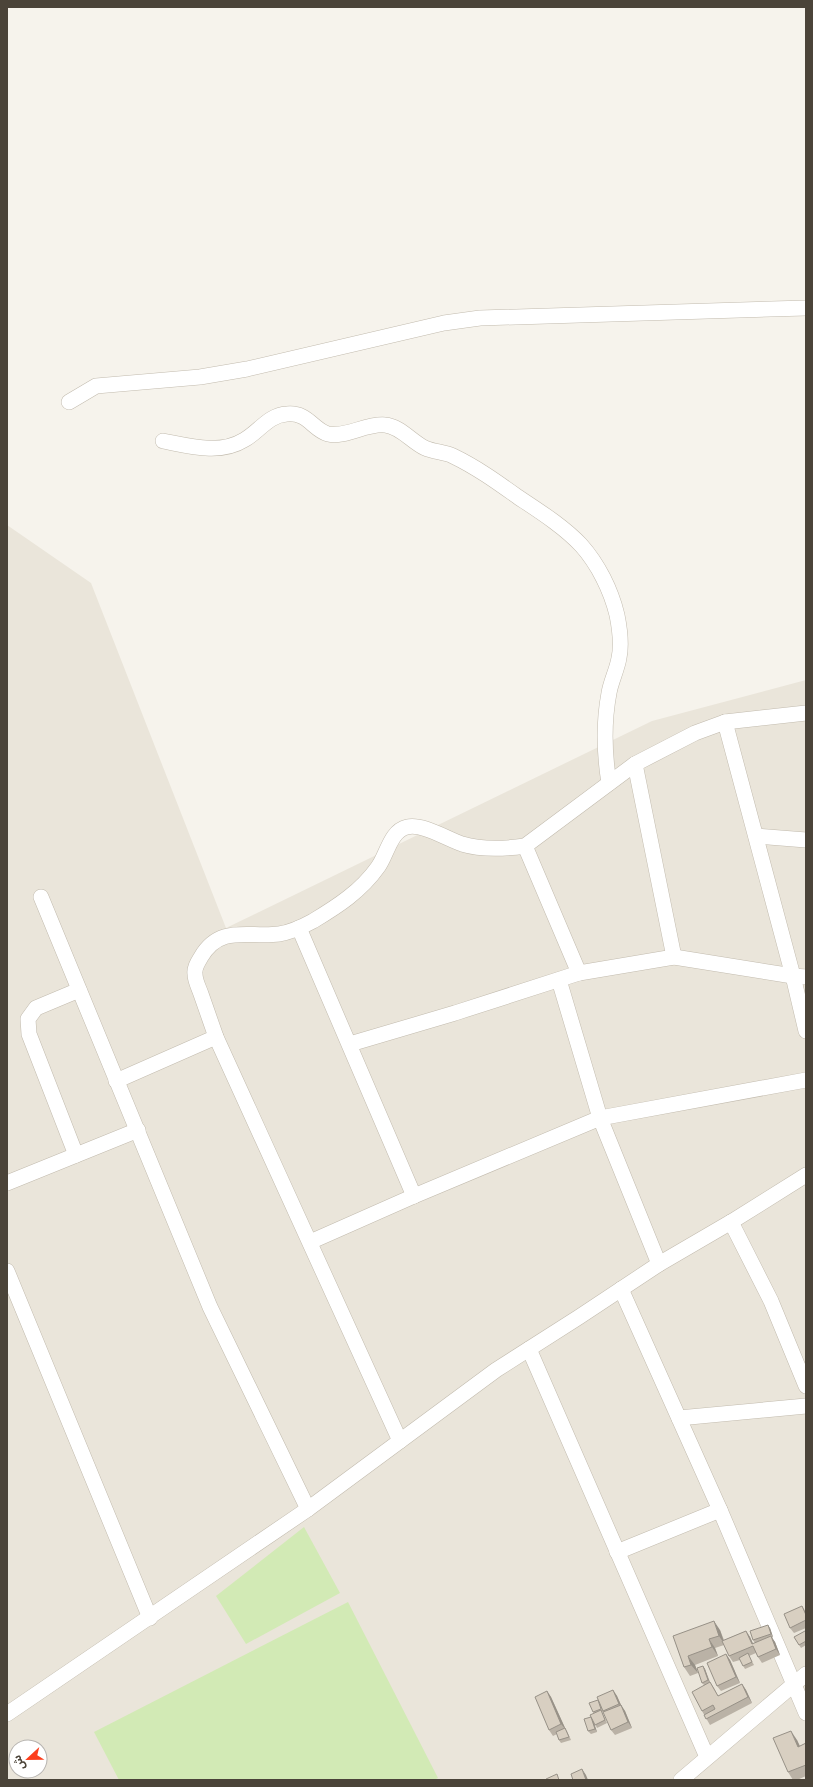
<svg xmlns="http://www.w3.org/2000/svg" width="813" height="1787" viewBox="0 0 813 1787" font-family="Karla,'Noto Sans Arabic',sans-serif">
  <rect width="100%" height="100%" fill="#f6f3ec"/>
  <path fill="#eae5da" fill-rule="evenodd" d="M7,525l84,58 135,345 426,-207 154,-41v1100h-799zM16,1747h24v24h-24z"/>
  <g fill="#d2eab5">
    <polygon points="304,1527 340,1593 246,1644 216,1596"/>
    <polygon points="348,1602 438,1778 434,1780 119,1780 94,1732"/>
  </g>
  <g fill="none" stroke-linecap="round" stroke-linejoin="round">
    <g stroke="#c2bbae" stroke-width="16">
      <g id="minor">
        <polyline points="69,402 96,386 200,377 247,369 444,323 480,318 806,308"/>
        <path d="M163,441c26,5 57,14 81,-1 15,-8 24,-25 43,-26 21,-2 26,16 41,20 17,4 39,-11 57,-9 15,1 27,17 40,23 9,4 20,4 28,8 23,11 44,26 65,41 21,14 45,29 63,48 17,19 30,45 36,70 3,15 5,29 2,43 -2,12 -8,23 -10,35 -6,32 -5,59 0,90"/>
        <polyline points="725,722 793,976 806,1031"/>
        <polyline points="635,764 674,957"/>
        <polyline points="756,836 806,840"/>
        <polyline points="525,846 579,973"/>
        <polyline points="41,897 210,1307 308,1509"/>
        <polyline points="299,928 414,1196"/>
        <polyline points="559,980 600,1118 659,1264"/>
        <polyline points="350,1044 455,1013 579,973 674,957 793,976 806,977"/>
        <polyline points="116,1081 216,1037"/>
        <polyline points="76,1155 29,1034 28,1019 36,1008 79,990"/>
        <polyline points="7,1183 138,1130"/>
        <polyline points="731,1222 771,1301 806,1386"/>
        <polyline points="310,1242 414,1196 600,1118 806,1080"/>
        <polyline points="7,1271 150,1618"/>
        <polyline points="621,1289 720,1510 806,1713"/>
        <polyline points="529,1349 707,1757"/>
        <polyline points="679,1418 806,1406"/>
        <path d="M400,1441l-184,-404c-5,-14 -10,-29 -15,-43 -2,-6 -6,-13 -6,-20 -1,-6 3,-12 6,-17 19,-33 48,-19 78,-23 13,-2 23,-7 34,-13 25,-15 48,-30 65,-54 9,-12 12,-36 29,-40 15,-4 40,12 55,17 20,6 42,5 63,2l110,-82 60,-31 30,-11 81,-9"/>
        <polyline points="617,1552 720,1510"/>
        <polyline points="7,1714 308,1509 496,1370 579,1317 659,1264 731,1222 806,1175"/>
        <polyline points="681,1780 806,1674"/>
      </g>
    </g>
    <use href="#minor" stroke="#fff" stroke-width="15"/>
  </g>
  <g fill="#bab2a6">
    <polygon points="802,1606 806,1612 806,1628 794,1633 790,1628"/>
    <polygon points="770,1628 773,1637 772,1638 775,1642 780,1655 762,1663 758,1657 756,1653 749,1656 754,1665 745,1669 740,1660 733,1662 729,1656 724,1645 715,1648 718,1656 695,1665 698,1673 690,1676 684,1667 673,1636 720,1630 724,1640 746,1631 750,1637 753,1644 755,1643 753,1640"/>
    <polygon points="806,1632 806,1645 801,1648 794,1637"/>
    <polygon points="726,1654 730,1660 740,1683 721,1691 717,1686"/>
    <polygon points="703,1666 705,1669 710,1682 714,1688 718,1696 742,1684 746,1690 752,1703 710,1725 702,1711 704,1685 702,1683"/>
    <polygon points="613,1690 617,1696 621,1705 625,1711 632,1728 615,1735 611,1730 603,1711 603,1712 602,1712 607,1723 597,1728 593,1720 597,1732 591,1734 588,1731 591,1717 592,1719 594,1714 593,1712 598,1700"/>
    <polygon points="547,1691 551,1697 565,1728 567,1731 571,1740 561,1743 559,1740 557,1734 553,1736 549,1730"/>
    <polygon points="797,1740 800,1746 806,1743 806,1776 797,1780 793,1780 788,1772"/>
  </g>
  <g fill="#979187">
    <polygon points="714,1621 720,1630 725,1645 719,1636"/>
    <polygon points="768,1625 770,1628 773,1637 771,1634"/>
    <polygon points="746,1631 750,1637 756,1650 752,1644"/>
    <polygon points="771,1636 775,1642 780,1655 776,1649"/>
    <polygon points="709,1639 715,1648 718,1656 712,1647"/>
    <polygon points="726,1654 730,1660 740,1683 736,1677"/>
    <polygon points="688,1656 695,1665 698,1673 691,1665"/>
    <polygon points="703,1666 705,1669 710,1683 708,1680"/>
    <polygon points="742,1684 746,1690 752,1703 748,1697"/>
    <polygon points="613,1690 617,1696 621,1705 625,1711 632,1728 628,1722 623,1710 619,1704"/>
    <polygon points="547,1691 551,1697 566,1730 561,1724"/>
    <polygon points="591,1717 593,1720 597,1732 595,1729"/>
    <polygon points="791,1731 797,1740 804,1756 798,1747"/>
    <polygon points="582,1769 586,1775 588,1780 586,1780"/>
  </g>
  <g fill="#d8cfc1" stroke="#979187">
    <polygon points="802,1606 806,1615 806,1620 790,1628 784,1614"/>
    <polygon points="714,1621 719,1636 709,1639 712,1647 688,1656 691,1665 684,1667 673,1636"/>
    <polygon points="768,1625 771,1634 753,1640 750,1631"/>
    <polygon points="746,1631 752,1644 771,1636 776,1649 758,1657 753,1646 729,1656 722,1641"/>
    <polygon points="805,1631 806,1632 806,1641 799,1645 794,1637"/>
    <polygon points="748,1653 752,1662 743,1666 739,1658"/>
    <polygon points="726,1654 736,1677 717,1686 707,1663"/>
    <polygon points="703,1666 708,1680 702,1683 697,1668"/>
    <polygon points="710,1682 718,1696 742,1684 748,1697 706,1719 704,1715 715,1709 713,1705 702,1711 692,1692"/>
    <polygon points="613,1690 619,1704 603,1711 597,1697"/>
    <polygon points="547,1691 561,1724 549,1730 535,1697"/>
    <polygon points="598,1700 601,1709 593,1712 589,1703"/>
    <polygon points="621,1705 628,1722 611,1730 603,1712"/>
    <polygon points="601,1710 605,1720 595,1725 590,1715"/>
    <polygon points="591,1717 595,1729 588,1731 584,1719"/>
    <polygon points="565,1728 569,1737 559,1740 556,1732"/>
    <polygon points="791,1731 798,1747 806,1743 806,1765 788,1772 773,1738"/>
    <polygon points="582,1769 586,1780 573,1780 571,1774"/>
    <polygon points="557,1774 559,1780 546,1780 546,1779"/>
  </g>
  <rect width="813" height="1787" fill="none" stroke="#4b4439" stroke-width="16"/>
  <g transform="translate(28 1759) rotate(248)"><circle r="19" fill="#ffffff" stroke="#b7b4b0"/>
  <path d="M0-3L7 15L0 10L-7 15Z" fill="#fc3f1d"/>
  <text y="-6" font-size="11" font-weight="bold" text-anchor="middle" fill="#4b4439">ش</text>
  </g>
</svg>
